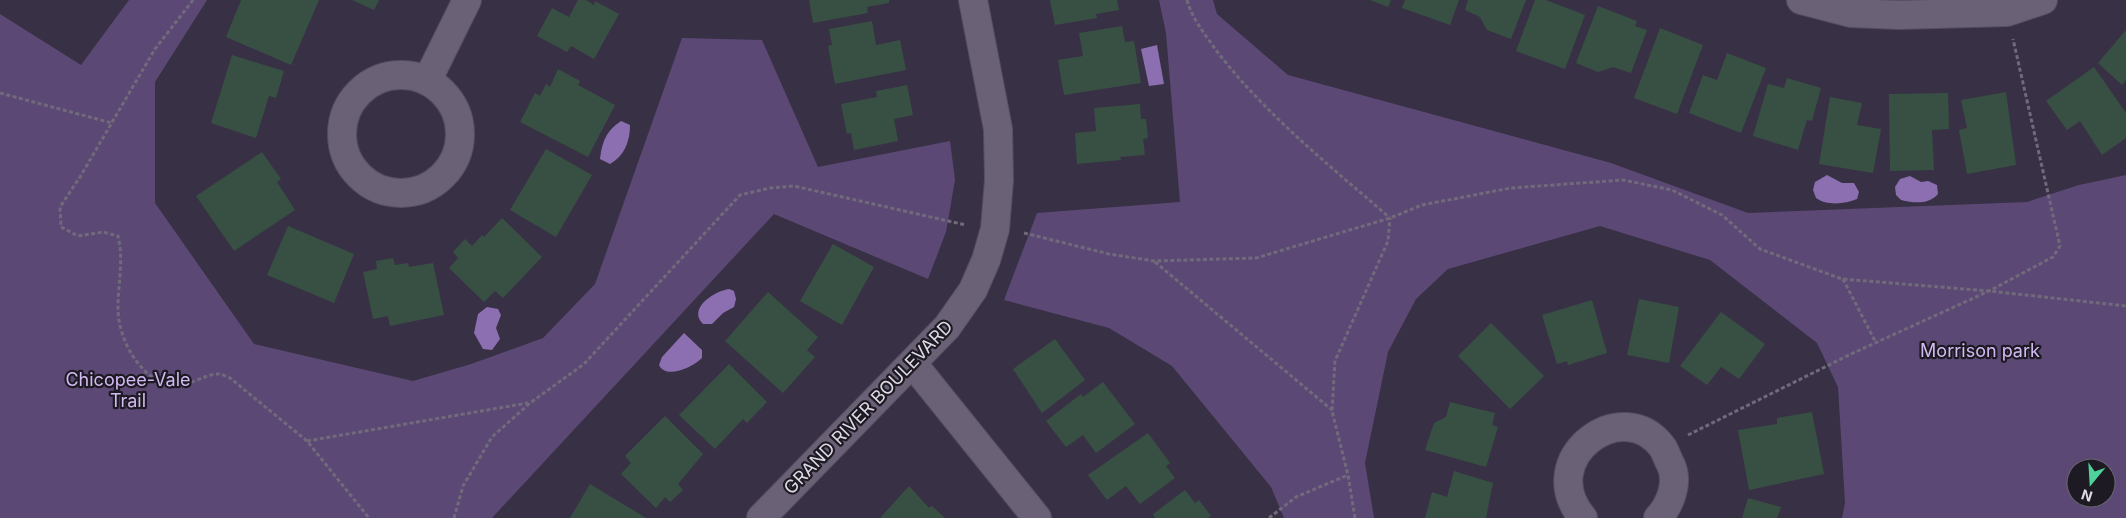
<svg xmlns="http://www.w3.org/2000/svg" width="2126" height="518" viewBox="0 0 2126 518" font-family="Inter,sans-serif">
  <rect width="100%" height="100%" fill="#383044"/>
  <g fill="#5c4875" fill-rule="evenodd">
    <polygon points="129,0 207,0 155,82 155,203 254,344 413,381 471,364 543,338 595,284 682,38 762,40 818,167 950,141 955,180 946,232 928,279 774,214 492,518 0,518 0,14 81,65"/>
    <path d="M1159,0h54l4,14 71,61 323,88 137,50 279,-11 52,-17 47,-10v343h-284l3,-15 -7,-116 -21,-44 -107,-83 -110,-34 -152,43 -32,30 -28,53 -23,111 9,55h-90l-13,-31 -99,-121 -63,-38 -105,-28 33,-87 143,-11 -14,-169zM2076,468h30v30h-30z"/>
  </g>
  <g fill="#8b6fb0">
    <polygon points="1157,45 1164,84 1149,86 1141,49"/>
    <path d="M621,121l9,4c0,17 -6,31 -20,39l-10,-5c2,-17 6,-28 21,-38z"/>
    <path d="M1827,175l15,8h12l5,9 -2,7c-12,5 -30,7 -41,-1l-3,-8 2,-8z"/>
    <path d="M1910,176l11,6 7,-1 9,4 1,9c-10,11 -24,9 -37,6l-5,-5 -1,-8 5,-8z"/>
    <path d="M729,289l5,2 2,8 -2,8 -11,6 -11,11h-9c-16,-16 12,-33 26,-35z"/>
    <polygon points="487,307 498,309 501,315 496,328 500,339 492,350 483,349 474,333 478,314"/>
    <path d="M684,333l18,17v8c-9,9 -36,22 -43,7l3,-8z"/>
  </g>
  <g fill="#385043">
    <polygon points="241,0 319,0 291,65 226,37"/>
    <polygon points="352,0 379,0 374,10"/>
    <polygon points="578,0 586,0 594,5 595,1 619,14 594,59 571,46 567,52 537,36 552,8 569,17"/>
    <polygon points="809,0 889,0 889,3 867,7 868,13 813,23"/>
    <polygon points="1050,0 1117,0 1119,10 1096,14 1097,18 1055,25"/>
    <polygon points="1370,0 1391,0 1388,7"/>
    <polygon points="1405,0 1459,0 1450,25 1402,8"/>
    <polygon points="1468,0 1526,0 1511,39 1487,30 1480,17 1465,10"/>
    <polygon points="1535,0 1546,0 1585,15 1565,69 1516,51"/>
    <polygon points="1598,6 1637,21 1635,26 1647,30 1631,73 1613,67 1598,72 1576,63"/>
    <polygon points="872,21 876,45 900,40 906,70 835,84 828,46 832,45 829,29"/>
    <polygon points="1122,26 1125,42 1134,41 1141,83 1064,95 1058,60 1083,56 1079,33"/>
    <polygon points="1660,28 1703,45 1677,114 1634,98"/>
    <polygon points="2126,30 2126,80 2122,85 2098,63"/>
    <polygon points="1727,53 1766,68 1741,133 1689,113 1703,75 1717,80"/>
    <polygon points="232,55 284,71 276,98 269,96 256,138 211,123"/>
    <polygon points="2094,67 2126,113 2126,138 2102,155 2080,121 2067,130 2046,101"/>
    <polygon points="558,69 580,81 578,85 615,105 588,157 520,122 535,93 540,96 546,84 550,87"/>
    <polygon points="1787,78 1821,88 1812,121 1807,120 1798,150 1753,136 1768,84 1784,88"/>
    <polygon points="907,85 913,115 894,119 898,141 854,150 851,133 847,134 841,104 877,97 876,91"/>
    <polygon points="2006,92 2016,165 1967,174 1959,130 1967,128 1961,100"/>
    <polygon points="1948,93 1949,129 1932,130 1934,170 1890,171 1889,94"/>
    <polygon points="1830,97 1862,103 1857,125 1881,129 1873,173 1819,164"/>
    <polygon points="1140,104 1141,119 1146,119 1148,138 1143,139 1145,155 1120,157 1121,160 1077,164 1075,133 1096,131 1094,108"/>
    <polygon points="546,149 592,175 556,237 510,210"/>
    <polygon points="262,152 281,179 277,182 295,210 234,251 196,196"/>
    <polygon points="502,218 542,257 503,298 495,291 484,302 449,268 458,258 453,252 465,239 472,246 482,235 484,237"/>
    <polygon points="288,226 354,254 334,303 267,275"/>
    <polygon points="833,244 874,267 842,325 800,301"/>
    <polygon points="393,258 395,265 408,263 409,267 433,263 444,315 390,326 388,316 373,319 363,272 377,269 376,261"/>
    <polygon points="768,292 818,337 807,350 815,357 783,393 725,341"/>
    <polygon points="1639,299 1679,307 1669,363 1627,355"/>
    <polygon points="1592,300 1607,353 1568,365 1567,361 1557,364 1542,315"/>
    <polygon points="1721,312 1765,344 1739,379 1721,367 1707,385 1680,366"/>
    <polygon points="1491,323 1544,376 1510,409 1458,356"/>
    <polygon points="1055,339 1085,380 1042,413 1013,369"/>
    <polygon points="729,364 767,402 747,423 743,419 715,449 679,415"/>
    <polygon points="1103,382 1135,424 1096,453 1083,435 1066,447 1046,421 1081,394 1083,397"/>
    <polygon points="1450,402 1495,413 1492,425 1498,427 1486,467 1425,450 1434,423 1446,417"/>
    <polygon points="1812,412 1824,474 1749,490 1738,430 1777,424 1777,418"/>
    <polygon points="665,416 703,454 678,484 683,490 670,502 665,497 656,508 621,474 631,463 625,456"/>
    <polygon points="1148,433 1170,463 1166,466 1175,478 1140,504 1126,486 1107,500 1088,475"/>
    <polygon points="1454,471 1493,483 1486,518 1425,518 1432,492 1447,497"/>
    <polygon points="590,484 646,518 570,518"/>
    <polygon points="909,486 929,508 932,506 945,518 880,518"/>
    <polygon points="1185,490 1195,503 1199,500 1211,516 1208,518 1155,518 1153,514"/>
    <polygon points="1748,498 1781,507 1777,518 1742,518"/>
  </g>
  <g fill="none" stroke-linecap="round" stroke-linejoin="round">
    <g stroke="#554e5f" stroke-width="30">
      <g id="minor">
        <polyline points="1801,0 1851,13 1899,15 2007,12 2043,0"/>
        <circle cx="401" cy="134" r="59"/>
        <polyline points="427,81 467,0"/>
        <polyline points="913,364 1037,518"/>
        <polyline points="761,518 947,327 973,290 986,260 995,229 999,180 998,129 973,0"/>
        <path d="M1583,518c-50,-59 40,-126 80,-70 3,5 5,12 8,17 8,18 -1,40 -13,53"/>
      </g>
    </g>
    <g stroke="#706a7b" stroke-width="3" stroke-dasharray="4 2.5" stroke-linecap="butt">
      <path d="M193,0l-38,49 -75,128 -20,30 1,20 17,9 25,-4 15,4c6,23 0,48 0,72 0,30 20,67 49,77 16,6 38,-12 52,-11 3,0 8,3 11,4l77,63 62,77"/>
      <path d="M1187,0c5,18 15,30 26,46 49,66 115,118 177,172"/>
      <polyline points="0,93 112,123"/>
      <polyline points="1024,233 1109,254 1154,261 1256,258 1390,218 1422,205 1511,188 1623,180 1672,190 1722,215 1760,249 1842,279 1989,291 2126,306"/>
      <polyline points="1155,262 1332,410"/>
      <polyline points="1843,279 1876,343"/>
      <polyline points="1688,435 1851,354 1989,291 2053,257 2060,246 2013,39"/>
      <polyline points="307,441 528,403"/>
      <polyline points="454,518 463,486 492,437 530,403 584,364 740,195 770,188 794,186 966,225"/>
      <polyline points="1269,518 1296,497 1348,475"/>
      <polyline points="1355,518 1348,475 1332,411 1335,361 1388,241 1390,218"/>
    </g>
    <use href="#minor" stroke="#6a6177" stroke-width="28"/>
  </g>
  <g text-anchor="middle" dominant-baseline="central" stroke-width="4.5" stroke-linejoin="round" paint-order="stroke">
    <g font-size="18" fill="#d2bbf2" stroke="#1e1a23">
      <text x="1980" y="350">Morrison park</text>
      <text x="128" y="379">Chicopee-Vale<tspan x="128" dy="21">Trail</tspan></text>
    </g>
    <g font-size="18" fill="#dedae6" stroke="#1e1a23">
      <text transform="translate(868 407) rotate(-46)">GRAND RIVER BOULEVARD</text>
    </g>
  </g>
  <g transform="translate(2091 483) rotate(198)"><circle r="24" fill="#1e1a23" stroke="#6b6771"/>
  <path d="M0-4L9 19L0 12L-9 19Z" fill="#4dd39a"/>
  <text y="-8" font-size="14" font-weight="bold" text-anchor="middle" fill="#dedae6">N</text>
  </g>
</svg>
